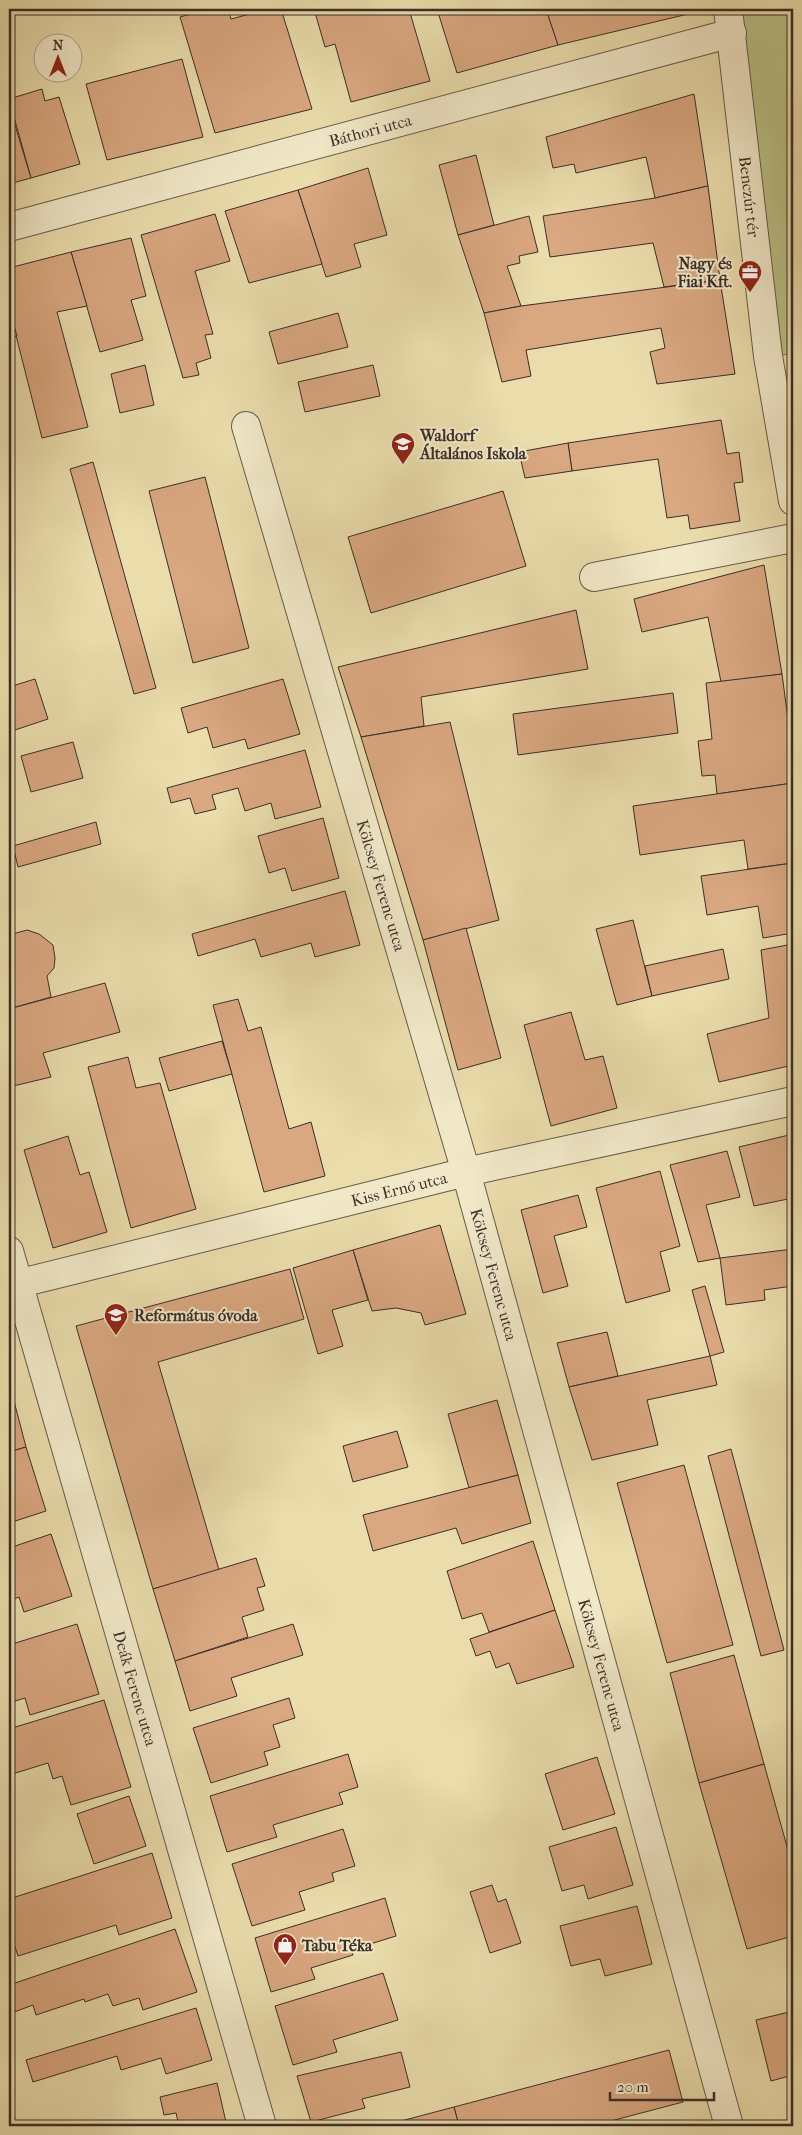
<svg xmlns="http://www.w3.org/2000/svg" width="802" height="2135" viewBox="0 0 802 2135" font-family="'IM FELL French Canon',serif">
  <rect width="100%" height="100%" fill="#eadcab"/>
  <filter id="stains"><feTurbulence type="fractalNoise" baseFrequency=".004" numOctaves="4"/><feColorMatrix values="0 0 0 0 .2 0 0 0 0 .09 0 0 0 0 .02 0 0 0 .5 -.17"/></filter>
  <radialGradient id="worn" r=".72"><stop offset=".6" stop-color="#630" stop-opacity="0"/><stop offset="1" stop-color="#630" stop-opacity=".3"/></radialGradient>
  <polygon fill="#bbbf86" stroke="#7b7658" points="728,9 793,9 793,354 768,356"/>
  <g fill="#d9a780" stroke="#3b2e29">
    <polygon points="208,9 228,9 231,19 268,9 281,9 312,109 215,133 180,17"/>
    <polygon points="314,9 409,9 430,81 351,102 335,44 325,47"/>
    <polygon points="437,9 546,9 558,45 457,73"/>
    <polygon points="546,9 705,9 705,10 558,45"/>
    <polygon points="182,59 203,137 107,160 86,84"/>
    <polygon points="42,89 45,101 59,97 80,164 31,178 9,99"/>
    <polygon points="694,94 708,186 655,198 646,157 576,173 574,164 553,168 546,137"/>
    <polygon points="9,105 31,178 9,184"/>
    <polygon points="476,155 494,225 458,235 439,165"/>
    <polygon points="368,168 387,235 354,244 361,267 326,277 298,190"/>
    <polygon points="708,186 720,280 664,287 653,243 550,257 543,216 655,198"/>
    <polygon points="298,190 322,264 249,283 225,211"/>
    <polygon points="215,214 230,261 195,271 213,334 205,335 211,358 196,363 199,375 183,378 141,235"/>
    <polygon points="529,216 538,252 519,256 520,263 507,266 521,306 484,313 458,235"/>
    <polygon points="131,238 146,296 131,300 143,340 100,352 71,252"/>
    <polygon points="71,252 87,306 57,312 88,427 42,438 9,308 9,268"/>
    <polygon points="720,280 735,374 657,384 650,352 665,348 661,328 526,350 531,376 502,382 484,313 521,306"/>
    <polygon points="9,308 17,336 9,338"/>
    <polygon points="338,313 348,347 278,364 269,332"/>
    <polygon points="145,365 154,405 120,413 111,374"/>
    <polygon points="373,365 380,396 305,412 298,382"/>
    <polygon points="721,420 727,454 739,452 743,482 734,483 740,521 690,529 688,515 667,518 658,459 572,471 568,443"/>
    <polygon points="568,443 572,471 525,478 519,452"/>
    <polygon points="93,462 156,688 134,694 70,469"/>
    <polygon points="205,477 249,648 193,663 149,491"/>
    <polygon points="503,491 526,566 371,613 348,537"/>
    <polygon points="764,565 782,674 721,682 708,617 642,632 634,599"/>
    <polygon points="576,610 588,669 421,697 424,726 361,737 338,667"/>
    <polygon points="782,674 793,757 793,783 717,794 715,775 702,776 698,741 712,739 706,683"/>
    <polygon points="35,679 48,719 9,732 9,687"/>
    <polygon points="283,679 300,734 248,749 245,739 213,748 207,727 188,733 181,708"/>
    <polygon points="673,693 678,733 518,755 513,714"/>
    <polygon points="450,722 499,920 423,940 361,737"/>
    <polygon points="73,742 83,778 31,792 21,756"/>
    <polygon points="305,750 321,807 275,819 271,803 245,811 238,788 212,795 216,809 195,814 190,798 171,803 167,788"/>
    <polygon points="793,783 793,863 748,869 744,840 640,855 633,806"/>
    <polygon points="323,818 339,878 292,891 285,868 269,873 258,836"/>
    <polygon points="96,822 101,844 18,867 13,846"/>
    <polygon points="793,863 793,933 763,938 758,906 707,915 701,876"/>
    <polygon points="345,891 360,945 315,957 311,943 261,957 255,939 198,956 192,934"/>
    <polygon points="633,920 652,996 617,1005 596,929"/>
    <polygon points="466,928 501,1058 458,1070 423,940"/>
    <polygon points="27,930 39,934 53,945 55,958 54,968 47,976 51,997 9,1009 9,935"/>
    <polygon points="793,944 793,1065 719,1082 707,1034 769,1018 761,950"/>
    <polygon points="723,949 729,979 652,996 645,966"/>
    <polygon points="105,983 120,1032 43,1053 51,1077 9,1087 9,1009"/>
    <polygon points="238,999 248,1031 261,1027 289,1129 311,1122 325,1176 264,1192 213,1005"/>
    <polygon points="571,1012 585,1060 603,1056 617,1108 551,1126 524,1025"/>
    <polygon points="222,1041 232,1074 169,1091 159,1058"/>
    <polygon points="128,1057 136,1088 160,1083 196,1209 131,1228 88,1067"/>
    <polygon points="793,1134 793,1198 754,1206 739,1147"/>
    <polygon points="68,1136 80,1175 89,1172 107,1232 53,1248 24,1150"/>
    <polygon points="727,1151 740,1197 706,1205 720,1258 698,1262 670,1165"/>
    <polygon points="660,1171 680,1246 660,1252 670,1291 626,1303 596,1188"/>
    <polygon points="578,1195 587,1227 554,1236 568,1286 543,1293 521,1210"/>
    <polygon points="440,1225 466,1314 425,1325 421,1313 396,1308 372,1311 353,1250"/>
    <polygon points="793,1249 793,1286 764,1290 765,1300 726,1305 720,1258"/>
    <polygon points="353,1250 368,1300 332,1310 343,1346 318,1354 293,1268"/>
    <polygon points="290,1269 304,1319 158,1362 219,1570 153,1589 76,1326"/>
    <polygon points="705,1286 724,1352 710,1356 692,1290"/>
    <polygon points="607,1332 618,1376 569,1387 557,1343"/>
    <polygon points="710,1356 717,1385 647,1400 658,1445 592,1460 569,1387"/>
    <polygon points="9,1382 26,1447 9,1452"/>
    <polygon points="497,1400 518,1475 469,1488 448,1414"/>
    <polygon points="397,1431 408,1467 353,1482 343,1446"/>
    <polygon points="26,1447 46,1511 9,1523 9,1452"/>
    <polygon points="731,1449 784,1650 761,1656 708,1456"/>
    <polygon points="684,1465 733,1645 667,1663 617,1483"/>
    <polygon points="518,1475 531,1523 462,1544 456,1528 373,1551 363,1515"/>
    <polygon points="51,1534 72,1596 24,1612 19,1597 9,1601 9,1548"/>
    <polygon points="533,1541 555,1610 489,1632 482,1613 462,1619 447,1571"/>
    <polygon points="256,1558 265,1586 257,1588 264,1610 242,1617 248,1637 175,1661 153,1589"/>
    <polygon points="555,1610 574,1667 517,1684 509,1663 496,1668 490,1651 476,1656 470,1639"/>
    <polygon points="77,1624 99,1694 30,1715 25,1698 9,1703 9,1645"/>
    <polygon points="293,1624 303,1655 231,1678 237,1696 190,1711 175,1661"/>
    <polygon points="734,1655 764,1764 699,1783 670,1673"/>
    <polygon points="289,1698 295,1718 273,1725 280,1747 264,1752 268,1765 211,1783 193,1728"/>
    <polygon points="104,1700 131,1787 71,1805 62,1776 53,1779 48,1763 9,1775 9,1729"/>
    <polygon points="348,1754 358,1787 339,1793 343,1804 273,1825 277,1837 227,1852 210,1796"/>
    <polygon points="597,1757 615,1814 563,1830 545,1774"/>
    <polygon points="764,1764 793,1868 793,1936 747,1949 699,1783"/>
    <polygon points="129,1796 146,1846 94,1864 77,1814"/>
    <polygon points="616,1827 633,1885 588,1899 584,1885 562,1891 549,1847"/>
    <polygon points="343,1829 355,1866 332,1873 334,1881 299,1892 305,1910 252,1926 232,1864"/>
    <polygon points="152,1853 172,1918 119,1935 116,1925 18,1956 10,1932 9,1932 9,1899"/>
    <polygon points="492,1885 498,1902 506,1899 521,1943 490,1953 470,1892"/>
    <polygon points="385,1898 396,1936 351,1950 353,1955 311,1968 315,1979 271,1992 255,1938"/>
    <polygon points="637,1906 652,1964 605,1976 600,1959 571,1966 560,1926"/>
    <polygon points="175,1929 197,1992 143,2010 139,1998 113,2006 108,1994 85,2002 84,1999 36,2015 33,2005 9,2014 9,1985"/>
    <polygon points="383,1973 398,2020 333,2040 337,2052 293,2065 275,2006"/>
    <polygon points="196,2008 212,2060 166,2074 161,2058 121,2070 117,2056 33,2082 26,2060"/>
    <polygon points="793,2011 793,2075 771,2081 756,2020"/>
    <polygon points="669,2050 683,2102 592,2126 459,2126 454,2107"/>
    <polygon points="401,2052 410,2087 362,2099 365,2108 311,2122 297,2076"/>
    <polygon points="217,2083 226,2122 206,2126 179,2126 176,2113 164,2115 160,2097"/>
    <polygon points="454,2107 459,2126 382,2126"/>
  </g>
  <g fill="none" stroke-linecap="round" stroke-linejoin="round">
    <g stroke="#675a4a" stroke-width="30">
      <g id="street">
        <path id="s1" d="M728,9l40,347 25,145"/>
        <path id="s2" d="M9,227l723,-194"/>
        <path id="s3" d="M246,426l220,746 263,954"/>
        <polyline points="594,577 793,538"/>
        <path id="s4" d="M9,1251l253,875"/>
        <path id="s5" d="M9,1286l457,-114 327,-71"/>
      </g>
    </g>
    <use href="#street" stroke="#f1e8c8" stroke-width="28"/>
  </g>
  <defs>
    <g id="office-pin" transform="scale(1.25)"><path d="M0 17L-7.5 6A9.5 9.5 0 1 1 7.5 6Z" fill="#8f2418" stroke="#f1e8c8"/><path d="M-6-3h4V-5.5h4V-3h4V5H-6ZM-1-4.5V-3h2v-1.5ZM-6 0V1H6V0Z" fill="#fff"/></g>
    <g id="school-pin" transform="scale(1.25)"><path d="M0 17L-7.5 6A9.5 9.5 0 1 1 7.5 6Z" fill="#8f2418" stroke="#f1e8c8"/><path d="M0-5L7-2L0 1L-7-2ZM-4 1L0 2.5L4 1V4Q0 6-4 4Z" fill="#fff"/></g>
    <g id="shop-pin" transform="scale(1.25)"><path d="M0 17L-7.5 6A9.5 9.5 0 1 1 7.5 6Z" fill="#8f2418" stroke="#f1e8c8"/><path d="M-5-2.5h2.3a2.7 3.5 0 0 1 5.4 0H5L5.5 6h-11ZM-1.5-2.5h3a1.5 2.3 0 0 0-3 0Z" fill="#fff"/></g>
  </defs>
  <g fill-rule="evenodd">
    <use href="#office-pin" x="750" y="272"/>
    <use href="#school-pin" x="403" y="444"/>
    <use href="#school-pin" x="116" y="1315"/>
    <use href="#shop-pin" x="285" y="1945"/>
  </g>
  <g text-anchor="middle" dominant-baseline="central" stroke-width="4" stroke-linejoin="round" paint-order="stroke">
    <g font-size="16" fill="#3b2e29" stroke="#f1e8c8">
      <text stroke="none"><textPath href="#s2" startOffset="374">Báthori utca</textPath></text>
      <text stroke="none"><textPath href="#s1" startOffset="189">Benczúr tér</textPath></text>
      <text stroke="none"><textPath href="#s3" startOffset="479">Kölcsey Ferenc utca</textPath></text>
      <text stroke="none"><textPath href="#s5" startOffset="402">Kiss Ernő utca</textPath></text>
      <text stroke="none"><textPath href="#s3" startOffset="884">Kölcsey Ferenc utca</textPath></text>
      <text stroke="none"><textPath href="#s3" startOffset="1289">Kölcsey Ferenc utca</textPath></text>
      <text stroke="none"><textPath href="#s4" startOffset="455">Deák Ferenc utca</textPath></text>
    </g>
    <g font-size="16" font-weight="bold" fill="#3b2e29" stroke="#f1e8c8" text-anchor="start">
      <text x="732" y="263" text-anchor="end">Nagy és<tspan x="732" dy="18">Fiai Kft.</tspan></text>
      <text x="420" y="435">Waldorf<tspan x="420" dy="18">Általános Iskola</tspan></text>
      <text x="134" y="1315">Református óvoda</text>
      <text x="302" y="1945">Tabu Téka</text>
    </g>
  </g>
  <rect width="802" height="2135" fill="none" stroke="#eadcab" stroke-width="30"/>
  <rect x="10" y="10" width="782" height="2115" fill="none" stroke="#3b2e29" stroke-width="2.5"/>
  <rect x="15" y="15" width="772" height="2105" fill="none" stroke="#3b2e29"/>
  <g transform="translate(58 58)"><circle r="24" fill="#f1e8c8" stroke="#a89e88"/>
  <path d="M0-4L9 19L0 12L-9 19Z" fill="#8f2418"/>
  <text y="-8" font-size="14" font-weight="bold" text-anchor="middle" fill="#3b2e29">N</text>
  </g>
  <path d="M610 2092v8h104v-8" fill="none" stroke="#3b2e29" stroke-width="2.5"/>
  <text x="617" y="2092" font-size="15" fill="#3b2e29" stroke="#f1e8c8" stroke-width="4" paint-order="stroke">20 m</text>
  <rect width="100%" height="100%" filter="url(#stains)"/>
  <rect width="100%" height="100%" fill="url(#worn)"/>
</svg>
